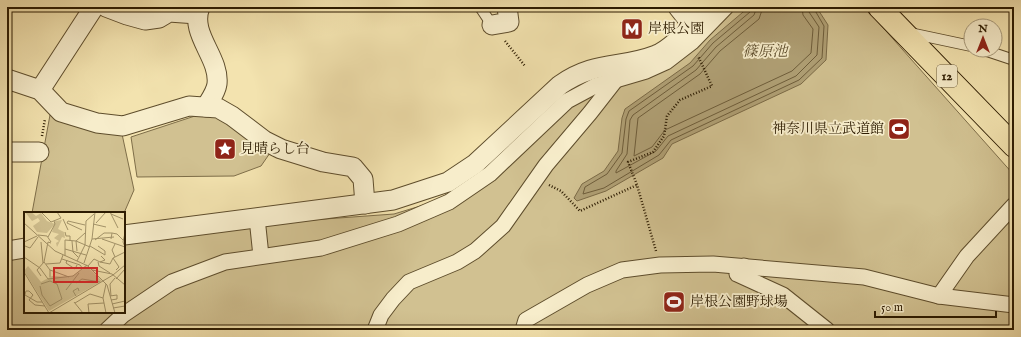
<svg xmlns="http://www.w3.org/2000/svg" width="1021" height="337" viewBox="0 0 1021 337" font-family="'IM FELL English','Noto Serif JP',serif">
  <rect width="100%" height="100%" fill="#f3e3af"/>
  <filter id="stains"><feTurbulence type="fractalNoise" baseFrequency=".005" numOctaves="4"/><feColorMatrix values="0 0 0 0 .2 0 0 0 0 .09 0 0 0 0 .02 0 0 0 .5 -.17"/></filter>
  <radialGradient id="worn" r=".72"><stop offset=".6" stop-color="#630" stop-opacity="0"/><stop offset="1" stop-color="#630" stop-opacity=".3"/></radialGradient>
  <g fill="#d1c191" stroke="#7e6e49">
    <polygon points="719,7 862,7 870,13 1014,175 1014,330 7,330 7,256 25,254 25,312 124,312 124,241 256,224 394,214 450,197 570,87 593,77 642,68"/>
    <polygon points="207,112 223,119 270,153 261,166 234,176 137,177 131,137"/>
    <polygon points="50,115 122,134 134,190 124,213 32,213"/>
  </g>
  <polygon fill="#af9f74" stroke="#7b6a46" points="749,7 817,8 828,25 826,60 801,84 672,144 663,158 606,191 577,201 574,198 582,184 604,171 618,151 622,118 625,109 690,63 710,40"/>
  <g fill="none" stroke-linecap="round" stroke-linejoin="round">
    <g stroke="#6e5d3a" stroke-width="1">
      <polyline points="752,7 750,12 713,43 693,66 629,111 626,119 622,153 607,174 585,187 583,194 604,188 659,155 671,140 799,80 822,58 824,26 813,7"/>
      <polyline points="757,7 754,15 716,47 696,70 633,115 630,120 627,154 616,171 616,173 656,151 668,136 796,76 817,55 819,27 809,12 808,7"/>
      <polyline points="763,7 759,19 720,51 700,74 638,118 634,156 652,147 665,130 792,71 811,53 813,29 803,15 802,7"/>
    </g>
    <g stroke="#5e4d2c" stroke-width="12">
      <g id="service">
        <polyline points="480,7 492,25"/>
        <polyline points="910,33 971,46"/>
        <polyline points="984,50 1014,60"/>
      </g>
    </g>
    <g stroke="#5e4d2c" stroke-width="17">
      <g id="pedestrian">
        <polyline points="257,218 261,256"/>
        <polyline points="744,266 737,274 783,295 827,330"/>
        <polyline points="939,296 967,256 1014,205"/>
        <polyline points="107,330 123,315 172,282 225,262 321,248 398,224 449,202 490,174 567,101 595,86 646,71 666,62 692,42 726,7"/>
        <polyline points="375,330 381,315 393,299 409,282 457,262 475,251 503,226 546,165 590,113 615,81"/>
        <polyline points="523,330 526,320 587,285 622,270 660,265 713,264 864,277 939,296 1014,305"/>
      </g>
    </g>
    <g stroke="#5e4d2c" stroke-width="21">
      <g id="minor">
        <polyline points="106,7 127,15 145,20 159,18 169,12 197,14"/>
        <path d="M200,7c-11,27 20,50 17,77 -1,8 -7,16 -11,23"/>
        <polyline points="678,7 693,26"/>
        <polyline points="492,25 509,22 507,7"/>
        <polyline points="7,79 40,90 61,112 97,123 123,126 189,106 218,108 232,116 265,141 281,149 323,162 353,167 363,179 365,204"/>
        <polyline points="40,90 94,7"/>
        <polyline points="7,152 39,152"/>
        <path d="M124,235l269,-35 55,-18 27,-18 85,-79c36,-25 60,-16 96,-30 17,-6 42,-35 55,-48"/>
        <polyline points="7,251 25,248"/>
      </g>
    </g>
    <g stroke="#2c1b01" stroke-width="24">
      <polyline id="primary" points="879,7 1014,146"/>
    </g>
    <g stroke="#2c1b01" stroke-width="2.5" stroke-dasharray="1 2" stroke-linecap="butt">
      <polyline points="505,41 525,66"/>
      <polyline points="42,136 45,119"/>
      <polyline points="549,185 561,191 580,211 637,185"/>
      <polyline points="656,251 637,185 628,162 653,152 664,136 667,116 680,100 712,86 698,56"/>
    </g>
    <use href="#service" stroke="#f7edcb" stroke-width="10"/>
    <use href="#pedestrian" stroke="#f7edcb" stroke-width="15"/>
    <use href="#minor" stroke="#f7edcb" stroke-width="19"/>
    <use href="#primary" stroke="#f3e3af" stroke-width="22"/>
  </g>
  <defs>
    <g id="metro-square" transform="scale(1.15)"><rect x="-9" y="-9" width="18" height="18" rx="4" fill="#8f2418" stroke="#f7edcb"/><path d="M-5.5 5V-5H-3L0 0L3-5H5.5V5H3V-.5L0 4L-3-.5V5Z" fill="#fff"/></g>
    <g id="stadium-square" transform="scale(1.15)"><rect x="-9" y="-9" width="18" height="18" rx="4" fill="#8f2418" stroke="#f7edcb"/><path d="M0-5a6.5 5 0 1 0 0 10a6.5 5 0 1 0 0-10ZM-3.5-1.8h7v3.6h-7Z" fill="#fff"/></g>
    <g id="sight-square" transform="scale(1.15)"><rect x="-9" y="-9" width="18" height="18" rx="4" fill="#8f2418" stroke="#f7edcb"/><path d="M0-6L1.8-2.2L6-1.7L2.9 1.2L3.7 5.4L0 3.3L-3.7 5.4L-2.9 1.2L-6-1.7L-1.8-2.2Z" fill="#fff"/></g>
  </defs>
  <g fill-rule="evenodd">
    <use href="#metro-square" x="632" y="29"/>
    <use href="#stadium-square" x="899" y="129"/>
    <use href="#sight-square" x="225" y="149"/>
    <use href="#stadium-square" x="674" y="302"/>
  </g>
  <g text-anchor="middle" dominant-baseline="central" stroke-width="3.5" stroke-linejoin="round" paint-order="stroke">
    <rect fill="#f7edcb" stroke="#695a3e" stroke-width="1" x="937" y="65" width="20" height="22" rx="3"/>
    <g font-size="13" font-weight="bold" fill="#2c1b01">
      <text x="947" y="76">12</text>
    </g>
    <g font-size="14" fill="#2c1b01" stroke="#f7edcb" text-anchor="start">
      <text x="648" y="29">岸根公園</text>
      <text x="884" y="129" text-anchor="end">神奈川県立武道館</text>
      <text x="240" y="149">見晴らし台</text>
      <text x="690" y="302">岸根公園野球場</text>
    </g>
    <g font-size="15" font-style="italic" fill="#60502f" stroke="#f7edcb">
      <text x="765" y="51">篠原池</text>
    </g>
  </g>
  <g transform="translate(24 212)">
    <rect width="101" height="101" fill="#f3e3af"/>
    <path d="M1,0h6l5,4 5,-3 6,8 8,3 -8,9 -10,-1 -4,-6 7,-5 -2,-3 -6,3zM38,8l-4,9 6,3 1,6 -3,-1 -5,10 -1,-4 3,-2 -5,-3 5,-4 -7,-2 3,-11zM4,54l13,16 11,-6 19,1 16,-11 15,15 -53,30 -25,-40z" fill="#d1c191"/>
    <path fill="none" stroke="#a39369" stroke-width="1" d="M17,0l10,10 10,-4 -4,-6M86,0l8,16M87,2l12,5M39,7l5,11M0,11l31,28 33,15 19,19 8,28M72,11l10,-11M69,12l13,3M58,18l-15,-7 1,-2 17,4M41,20l1,4h4v5M101,21l-2,9 2,5M14,23l9,1 4,6M24,25l7,-13 -1,-3M68,27l22,-2M78,27l23,8M87,27l1,-6 5,1 6,6M71,28l9,-7h8M48,29l1,11 5,5M0,30l13,-6M17,30l2,21M91,32l-3,6 3,7M1,34l5,2 8,-11M66,34l15,9v-4l-7,-5M41,37l21,6M53,39l-1,-10 9,-8M41,44v-16l11,1 14,6M0,45l16,11 8,11 25,-3 14,-11M89,46l6,9 -3,3M38,47l18,6 3,4M43,48l-1,3 9,6 2,-4M53,49l8,-16 1,-24 8,-7M74,50l1,4 11,7M76,50l10,2 3,-6 12,-6M60,51l8,-24 3,-27M22,52l14,-1 3,-8M64,54l6,-7 6,3 5,-2 -4,-4M26,58l19,7M68,58l20,4 13,11M0,60l25,41M17,64l-4,-6 7,-8M26,65v-7l-6,-8 4,-20 3,1M92,67l9,-10M52,71l6,-4 18,3M17,72l9,-3 7,3M82,72l-3,14 3,15M16,74l2,9 8,11 12,-7 -5,-15M42,78l13,-17M1,83l12,7h5M52,84l-3,-5 5,-3 1,3M86,84l7,-1v4l-6,1M87,84l-1,-12 5,-6M0,86l2,-7h3l4,4 -4,5 6,5 10,1M50,90l9,11M51,91l15,-9 13,4M88,92l13,-3M89,96l12,-2M25,101l64,-38 12,-10M65,101l-1,-9 16,-1"/>
    <path fill="#d62828" fill-opacity="0.15" stroke="#d62828" stroke-width="2" d="M30,56h43v14h-43z"/>
    <rect width="101" height="101" fill="none" stroke="#2c1b01" stroke-width="2"/>
  </g>
  <rect width="1021" height="337" fill="none" stroke="#f3e3af" stroke-width="24"/>
  <rect x="8" y="8" width="1005" height="321" fill="none" stroke="#2c1b01" stroke-width="2"/>
  <rect x="12" y="12" width="997" height="313" fill="none" stroke="#2c1b01"/>
  <g transform="translate(983 38)"><circle r="19" fill="#f7edcb" stroke="#a6997a"/>
  <path d="M0-3L7 15L0 10L-7 15Z" fill="#8f2418"/>
  <text y="-6" font-size="11" font-weight="bold" text-anchor="middle" fill="#2c1b01">N</text>
  </g>
  <path d="M875 311v6h121v-6" fill="none" stroke="#2c1b01" stroke-width="2"/>
  <text x="881" y="311" font-size="12" fill="#2c1b01" stroke="#f7edcb" stroke-width="3" paint-order="stroke">50 m</text>
  <rect width="100%" height="100%" filter="url(#stains)"/>
  <rect width="100%" height="100%" fill="url(#worn)"/>
</svg>
